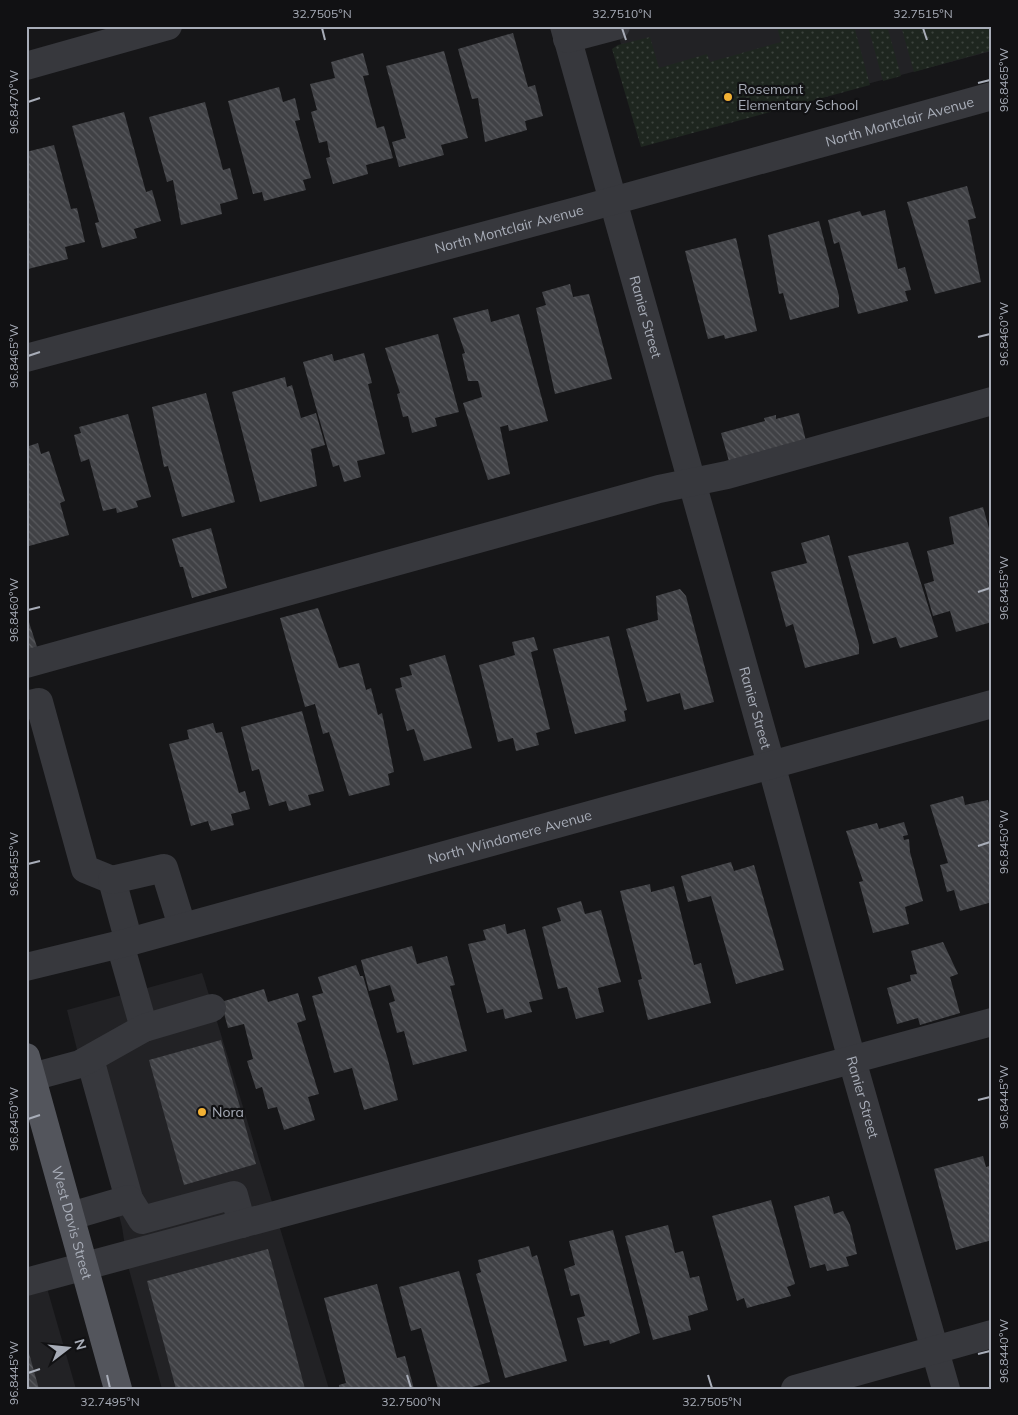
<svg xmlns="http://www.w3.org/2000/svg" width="1018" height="1415" viewBox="0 0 1018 1415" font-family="Mulish,sans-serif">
  <defs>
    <pattern id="grass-dots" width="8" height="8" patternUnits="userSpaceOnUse" patternTransform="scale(1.25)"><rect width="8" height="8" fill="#1e261f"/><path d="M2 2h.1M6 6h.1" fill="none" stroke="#3c433d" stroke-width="1.8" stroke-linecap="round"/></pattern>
    <pattern id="building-back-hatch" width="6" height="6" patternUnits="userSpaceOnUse" patternTransform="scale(1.25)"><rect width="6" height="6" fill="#404145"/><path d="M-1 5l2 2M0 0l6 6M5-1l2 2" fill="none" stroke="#595a5e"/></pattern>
  </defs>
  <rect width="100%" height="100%" fill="#161618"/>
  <g fill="#222225">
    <polygon points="616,26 992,26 992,51 648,142"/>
    <polygon points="202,973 205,982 329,1389 162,1389 128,1266 122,1227 67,1010"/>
    <polygon points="47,1288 76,1389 26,1389 26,1293"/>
  </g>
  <g fill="url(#grass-dots)">
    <polygon points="777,26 854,26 870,85 641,147 612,49 618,45 650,37 659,68 707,54 710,62 781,42"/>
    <polygon points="868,26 887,26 901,76 883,81"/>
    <polygon points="901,26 992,26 992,50 914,72"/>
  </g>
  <g fill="url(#building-back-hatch)">
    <polygon points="513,33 528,87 535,85 543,116 525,121 527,130 485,142 478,98 472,99 458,49"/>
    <polygon points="444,51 468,138 441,145 444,155 399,167 392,142 406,138 386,66"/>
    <polygon points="363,53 369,75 363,76 377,128 384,126 393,158 366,165 368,174 333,184 326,158 330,157 327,141 319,143 311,112 317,110 310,84 335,78 331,62"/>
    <polygon points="279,87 283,102 295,98 300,120 295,121 311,178 303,180 306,190 264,201 262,192 253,194 228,101"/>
    <polygon points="205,102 223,170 230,168 238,199 220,204 222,214 181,225 173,180 167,182 149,117"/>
    <polygon points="124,112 146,192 152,190 161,221 134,229 137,238 102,248 95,223 99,222 72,126"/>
    <polygon points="54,145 71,209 77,208 85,242 65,247 68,259 28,269 26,264 26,152"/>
    <polygon points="967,186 976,218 968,220 981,282 935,294 907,202"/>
    <polygon points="885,210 898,269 905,267 911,290 905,291 908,301 858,314 839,242 834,244 828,220 860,211 862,216"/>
    <polygon points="819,221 839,296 839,307 790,320 783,293 779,294 768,235"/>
    <polygon points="736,238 757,331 725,339 724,335 708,339 685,251"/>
    <polygon points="570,284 573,297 589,294 612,379 555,394 536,308 546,305 542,292"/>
    <polygon points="488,309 491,322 519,314 548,421 509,431 508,425 500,427 510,474 488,480 463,403 482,397 478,381 468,381 462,354 465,353 453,318"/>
    <polygon points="438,334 459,412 435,418 437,426 412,433 408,416 403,417 397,394 400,393 385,348"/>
    <polygon points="364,353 372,383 368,384 385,454 357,461 361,477 344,482 339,465 333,467 303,362 332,354 334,361"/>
    <polygon points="285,377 287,387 292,385 301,418 316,413 325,445 311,449 317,486 260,502 232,392"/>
    <polygon points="206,393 235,502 182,517 168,466 164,467 152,407"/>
    <polygon points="799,413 807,445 730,465 721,433 765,421 764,418 776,415 776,419"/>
    <polygon points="128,414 151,497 136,501 138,507 117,513 116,508 103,511 89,459 81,462 74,435 81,433 79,427"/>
    <polygon points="38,443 41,454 49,451 65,501 60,503 69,535 29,546 26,536 26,447"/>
    <polygon points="983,507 992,539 992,622 956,632 950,611 933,616 924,584 934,581 927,551 954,544 949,517"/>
    <polygon points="211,528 227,588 192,598 183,567 180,567 172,539"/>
    <polygon points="829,535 859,645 859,654 805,668 793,624 786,627 771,572 807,563 801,543"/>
    <polygon points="908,542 938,637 900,648 896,637 873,644 848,556"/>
    <polygon points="680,589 686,596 714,702 684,710 680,693 647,702 626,629 658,620 656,596"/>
    <polygon points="318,608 339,668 359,663 366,690 371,688 378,715 382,713 394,772 388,774 390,785 349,796 329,732 323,734 315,704 305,707 280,618"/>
    <polygon points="26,613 37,647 26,650"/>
    <polygon points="609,636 627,710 624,711 626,721 575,734 553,649"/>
    <polygon points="534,637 538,650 531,652 550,729 536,733 539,745 516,751 513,738 498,742 479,665 515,655 512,642"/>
    <polygon points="445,655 472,748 424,761 414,729 407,731 395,689 402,687 400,678 412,675 409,665"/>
    <polygon points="302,711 324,791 308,795 311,805 289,811 286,801 269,806 259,769 252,771 241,727"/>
    <polygon points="213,723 216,733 222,732 239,793 245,791 250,809 231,814 234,825 211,831 208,821 191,826 169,744 189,739 187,730"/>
    <polygon points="963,796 965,805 988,800 992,815 992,902 960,911 954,890 947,892 940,865 948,863 930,805"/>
    <polygon points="904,822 908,835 903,836 904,840 909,839 910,852 923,901 905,907 909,924 873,933 859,882 863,881 846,831 877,823 879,829"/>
    <polygon points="731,862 734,871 754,865 784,970 736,984 711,896 688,902 681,876"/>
    <polygon points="650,884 651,892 674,886 694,965 701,963 711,1003 648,1020 638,980 642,979 620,891"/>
    <polygon points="581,901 585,914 601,910 621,982 598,988 604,1012 576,1019 567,987 558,989 542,927 561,921 557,908"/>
    <polygon points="505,924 507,934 525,929 543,999 529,1002 532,1012 505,1019 503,1009 487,1013 468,944 486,940 483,930"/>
    <polygon points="943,942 958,974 950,977 960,1013 920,1025 918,1018 897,1024 887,988 911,981 910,975 917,974 911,951"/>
    <polygon points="412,946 417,964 447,956 455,985 450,986 467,1051 413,1065 404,1031 397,1033 389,1003 395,1001 390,985 369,991 361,960"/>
    <polygon points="356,965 360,976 363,976 388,1060 398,1100 364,1110 352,1068 334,1073 312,996 323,993 318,977"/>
    <polygon points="264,989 268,1002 298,993 306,1020 297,1023 319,1094 308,1097 315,1120 284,1130 277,1107 268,1109 262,1087 256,1089 247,1061 253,1059 244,1024 228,1028 221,1002"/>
    <polygon points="221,1040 256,1164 184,1185 149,1060"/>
    <polygon points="983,1156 986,1167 992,1165 992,1240 956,1250 934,1169"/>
    <polygon points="829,1196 834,1214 843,1211 850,1225 857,1254 846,1257 849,1266 827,1271 825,1264 810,1268 794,1206"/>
    <polygon points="771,1200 795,1284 787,1287 791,1296 747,1308 744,1298 737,1301 712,1216"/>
    <polygon points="668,1225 675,1253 683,1251 690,1278 699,1276 708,1310 688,1316 691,1330 653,1340 625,1236"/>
    <polygon points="613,1230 640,1333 610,1344 609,1340 584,1346 577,1318 585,1316 579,1294 571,1296 564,1269 575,1265 569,1241"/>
    <polygon points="529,1246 532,1257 537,1255 567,1361 505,1378 476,1274 481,1272 478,1260"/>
    <polygon points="268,1249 305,1389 176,1389 147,1281"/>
    <polygon points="459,1271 490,1382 465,1389 438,1389 421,1328 411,1331 399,1287"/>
    <polygon points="377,1284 397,1358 405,1356 414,1389 339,1389 339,1385 346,1383 324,1298"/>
    <polygon points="27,1346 39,1389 26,1389"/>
  </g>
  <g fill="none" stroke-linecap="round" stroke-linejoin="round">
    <g stroke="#37383d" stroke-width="28">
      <path id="s1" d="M564,26l207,738 81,296 94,329"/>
      <polyline points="567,39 616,26"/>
      <polyline points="26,66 168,26"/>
      <path id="s2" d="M26,358l554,-148 412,-114"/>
      <polyline points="26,664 659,489 727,475 992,401"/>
      <polyline points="26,705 39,702 85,869 112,880 129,942"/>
      <polyline points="112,880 164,868 182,926"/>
      <polyline points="120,944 144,1028"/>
      <path id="s3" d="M26,967l103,-25 863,-238"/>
      <polyline points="90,1059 129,1199"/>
      <polyline points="32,1077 80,1064 144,1028 212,1008"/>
      <polyline points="71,1216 129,1199 142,1220 234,1195 242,1224"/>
      <polyline points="26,1282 992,1022"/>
      <polyline points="795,1389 992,1334"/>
    </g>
    <path stroke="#53555c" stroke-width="28" id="s4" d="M26,1057l92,332"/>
  </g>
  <path fill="none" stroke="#a8adb8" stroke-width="2" d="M322,28l3,12M622,28l4,12M923,28l4,12M978,83l12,-3M28,102l12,-4M978,337l12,-3M28,356l12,-4M978,592l12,-4M28,610l12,-3M978,846l12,-4M28,864l12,-3M978,1100l12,-3M28,1119l12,-4M978,1354l12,-3M28,1373l12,-4M107,1375l3,13M407,1375l4,13M708,1375l4,13"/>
  <g fill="#f2b134" stroke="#111113" stroke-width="2">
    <circle cx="728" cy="97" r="5"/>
    <circle cx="202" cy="1112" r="5"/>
  </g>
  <g text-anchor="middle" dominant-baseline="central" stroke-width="4.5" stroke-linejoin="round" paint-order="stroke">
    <g font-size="14" fill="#a8adb8" stroke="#111113" text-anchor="start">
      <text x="738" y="89">Rosemont<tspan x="738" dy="16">Elementary School</tspan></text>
      <text x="212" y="1112">Nora</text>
    </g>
    <g font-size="14" fill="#a8adb8" stroke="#111113">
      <text stroke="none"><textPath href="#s2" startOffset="905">North Montclair Avenue</textPath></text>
      <text stroke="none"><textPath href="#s2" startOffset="500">North Montclair Avenue</textPath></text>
      <text stroke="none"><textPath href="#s1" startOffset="302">Ranier Street</textPath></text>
      <text stroke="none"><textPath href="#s1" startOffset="708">Ranier Street</textPath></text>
      <text stroke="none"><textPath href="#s3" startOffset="501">North Windomere Avenue</textPath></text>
      <text stroke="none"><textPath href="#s1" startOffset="1112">Ranier Street</textPath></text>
      <text stroke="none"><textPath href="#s4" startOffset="172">West Davis Street</textPath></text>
    </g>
  </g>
  <rect width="1018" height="1415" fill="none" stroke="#111113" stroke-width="55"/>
  <g transform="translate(68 1348) rotate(74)" stroke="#111113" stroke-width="4" paint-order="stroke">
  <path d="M0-4L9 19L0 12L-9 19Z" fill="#a8adb8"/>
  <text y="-8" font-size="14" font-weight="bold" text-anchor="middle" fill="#a8adb8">N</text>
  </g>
  <rect x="28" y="28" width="962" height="1360" fill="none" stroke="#a8adb8" stroke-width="2"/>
  <g font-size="12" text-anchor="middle" fill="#a8adb8">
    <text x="322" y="18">32.7505°N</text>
    <text x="622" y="18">32.7510°N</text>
    <text x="923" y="18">32.7515°N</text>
    <text transform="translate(1004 80) rotate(-90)" y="4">96.8465°W</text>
    <text transform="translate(14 102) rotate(-90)" y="4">96.8470°W</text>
    <text transform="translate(1004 334) rotate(-90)" y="4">96.8460°W</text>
    <text transform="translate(14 356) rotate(-90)" y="4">96.8465°W</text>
    <text transform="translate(1004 588) rotate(-90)" y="4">96.8455°W</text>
    <text transform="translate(14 610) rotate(-90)" y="4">96.8460°W</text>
    <text transform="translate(1004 842) rotate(-90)" y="4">96.8450°W</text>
    <text transform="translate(14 864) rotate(-90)" y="4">96.8455°W</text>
    <text transform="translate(1004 1097) rotate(-90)" y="4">96.8445°W</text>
    <text transform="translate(14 1119) rotate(-90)" y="4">96.8450°W</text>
    <text transform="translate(1004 1351) rotate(-90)" y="4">96.8440°W</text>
    <text transform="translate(14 1373) rotate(-90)" y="4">96.8445°W</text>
    <text x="110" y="1406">32.7495°N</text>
    <text x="411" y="1406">32.7500°N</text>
    <text x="712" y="1406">32.7505°N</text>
  </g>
</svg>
